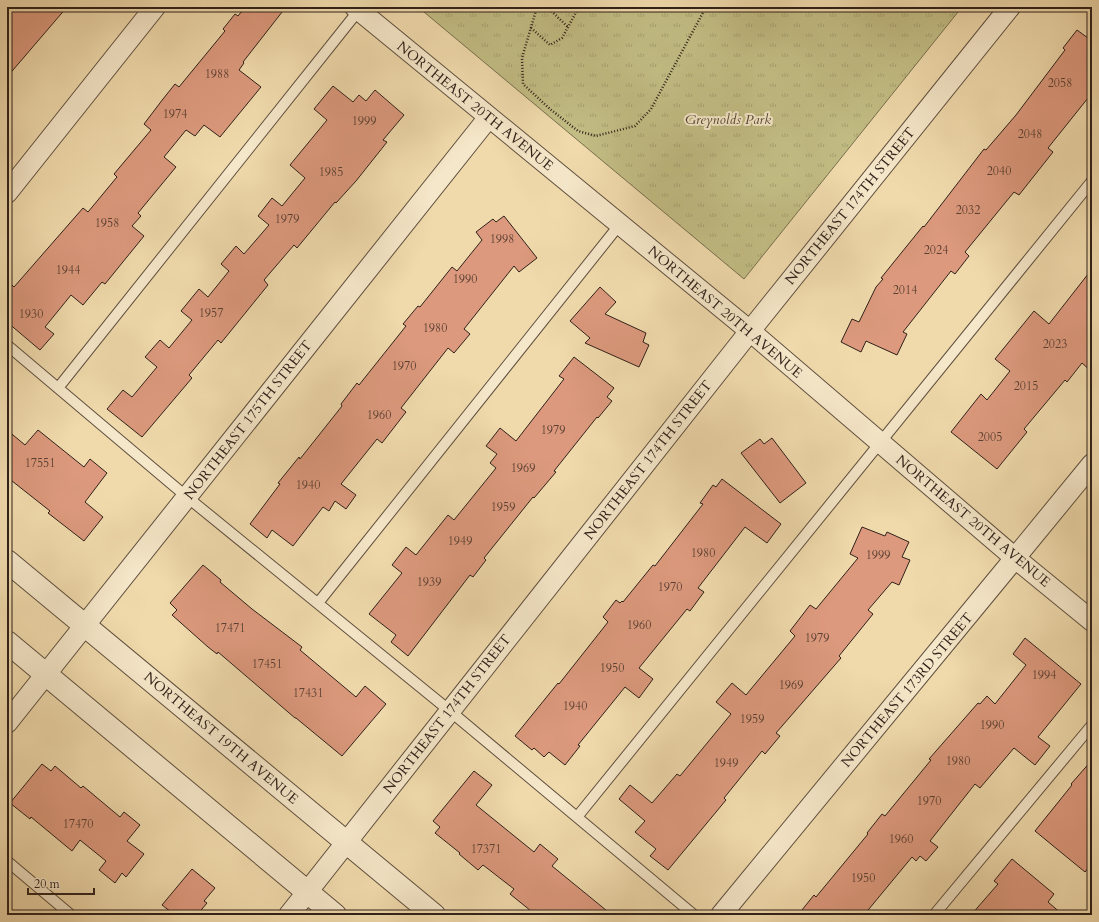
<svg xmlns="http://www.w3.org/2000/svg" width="1099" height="922" viewBox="0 0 1099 922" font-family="Cardo,serif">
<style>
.grass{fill:url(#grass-tufts);stroke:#786f4f}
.building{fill:#dc997d;stroke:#2f211a}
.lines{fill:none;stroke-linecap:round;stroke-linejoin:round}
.service-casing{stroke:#5f4f3e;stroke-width:12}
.minor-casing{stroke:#5f4f3e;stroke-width:22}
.tertiary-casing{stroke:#5f4f3e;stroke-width:24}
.path{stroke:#2f211a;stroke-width:2.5;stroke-dasharray:1 2;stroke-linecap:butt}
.service{stroke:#f5e7c9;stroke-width:10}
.minor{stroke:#f5e7c9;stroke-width:20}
.tertiary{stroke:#f5e7c9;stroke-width:22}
.labels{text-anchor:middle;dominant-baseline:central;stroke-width:4;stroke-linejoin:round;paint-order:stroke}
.number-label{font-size:12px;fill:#5a3f33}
.street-label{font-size:14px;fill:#2f211a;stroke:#f5e7c9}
.park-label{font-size:14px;font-style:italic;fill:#544834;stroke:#f5e7c9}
</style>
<defs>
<pattern id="grass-tufts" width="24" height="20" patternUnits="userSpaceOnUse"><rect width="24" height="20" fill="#c2bd84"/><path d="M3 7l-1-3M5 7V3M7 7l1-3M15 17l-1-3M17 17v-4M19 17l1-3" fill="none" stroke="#a7a271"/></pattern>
</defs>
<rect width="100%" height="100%" fill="#f0daac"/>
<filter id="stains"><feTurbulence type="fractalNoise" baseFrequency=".005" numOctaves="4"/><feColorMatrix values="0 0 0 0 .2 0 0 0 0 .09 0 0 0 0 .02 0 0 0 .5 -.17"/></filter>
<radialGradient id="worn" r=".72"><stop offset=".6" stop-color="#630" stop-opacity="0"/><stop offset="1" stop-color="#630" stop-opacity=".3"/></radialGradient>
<path class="grass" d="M418 7H962L744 279Z"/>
<path class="building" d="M7 7H67L7 77Z
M245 7H286L243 62 244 63 239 70 261 87 220 137 204 125 195 136 186 130 164 157 176 167 138 213 141 216 132 226 144 236 105 284 102 282 83 305 71 295 45 327 54 334 40 350 7 322V280L14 287 83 208 88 212 117 177 114 174 151 130 144 124 163 99 175 84 179 87 225 31 223 29 235 14 238 16Z
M1077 30 1092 41V93L1048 148 1053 152 1019 195 1014 192 965 252 969 256 955 274 951 271 903 332 907 334 897 355 866 341 861 352 841 342 852 319 859 322 876 287 883 279 881 278 923 226 924 227 984 149 986 150 1016 115 1065 50 1063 48Z
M333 86 353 102 359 95 366 101 375 90 404 115 383 140 387 142 356 181 336 203 335 202 297 248 294 245 264 280 268 285 221 343 218 340 189 375 192 378 142 437 107 409 123 390 132 397 157 367 145 357 160 340 169 348 192 320 181 311 199 289 208 297 229 271 221 264 236 246 244 254 269 225 258 216 272 198 282 206 305 178 290 165 327 120 314 109Z
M504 216 537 258 519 272 514 266 464 329 470 334 454 353 448 348 401 408 406 412 382 443 377 439 341 484 356 495 346 509 335 501 329 511 323 507 293 546 272 530 267 538 250 524 280 484 278 483 299 457 300 459 342 406 341 404 357 383 359 385 406 326 403 324 418 306 420 307 452 267 457 271 482 240 476 232 493 219 496 222Z
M1092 269V372L1082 363 1067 382 1065 380 1024 429 1027 432 997 469 951 432 981 394 987 400 1010 371 995 359 1034 311 1049 324Z
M600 287 616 302 605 314 646 333 643 342 649 345 639 367 585 343 590 338 570 321Z
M574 357 614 388 607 397 612 401 598 418 597 417 554 471 556 472 534 498 533 497 484 558 486 560 473 577 470 575 408 656 391 642 396 635 369 614 402 573 392 565 406 547 416 555 448 515 454 520 496 468 490 463 497 454 486 446 500 428 516 441 564 379 559 376Z
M7 430 25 445 38 430 84 467 90 459 107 473 85 502 103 517 84 541 48 513 50 511 7 477Z
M772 438 806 483 780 503 741 453 760 439 764 444Z
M722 479 781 524 767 543 745 527 698 588 704 592 690 611 687 609 639 668 653 679 639 698 625 687 578 745 580 746 565 765 549 752 544 757 534 748 532 750 515 736 558 683 559 684 608 622 603 617 616 600 620 603 622 601 623 602 653 565 655 566 703 504 700 503 713 485 716 487Z
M862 527 885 536 887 532 909 542 902 557 910 560 899 585 892 582 868 610 873 614 839 656 841 658 776 733 780 736 765 754 762 751 724 798 726 800 668 870 650 856 656 849 635 832 645 821 619 799 630 785 652 803 677 774 680 776 731 714 716 702 732 683 746 695 795 636 790 631 810 605 816 609 858 558 850 554Z
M203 565 221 580 220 582 252 609 302 647 300 650 356 697 365 686 386 704 342 756 296 718H295L218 652 217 654 208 647 172 615 177 610 170 603Z
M1025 638 1081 684 1038 737 1050 746 1035 765 1014 748 980 788 975 784 930 841 938 847 926 861 920 856 916 861 912 857 864 915H798L814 895 816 897 868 834 867 833 882 814 885 816 931 760 929 759 978 703 980 704 987 696 995 704 1026 665 1013 654Z
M1092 760V863L1085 872 1035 831 1072 785 1071 784Z
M42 764 51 771 55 766 81 788 83 786 120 817 124 812 140 825 127 841 144 854 126 877 122 873 115 883 99 870 106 861 80 840 72 851 31 817 30 819 10 803Z
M474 771 492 785 476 805 534 852 540 844 558 859 552 866 612 915H536L510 894 514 889 483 865 478 870 459 854 460 853 435 833 440 827 433 821Z
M1012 859 1054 894 1048 902 1063 915H971L998 884 994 881Z
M192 869 215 888 204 901 207 903 197 915H175L162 905Z"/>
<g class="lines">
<g class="service-casing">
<path id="service" d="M7 345 187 497 450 711 694 915
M58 388 359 10
M318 603 620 224
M577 817 1092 181
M7 861 71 915
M934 915 1092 725"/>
</g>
<g class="minor-casing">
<path id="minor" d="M355 7 750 331 1015 558 1092 621
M7 193 155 7
M7 723 489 117
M289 915 750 331 1010 7
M721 915 1015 558 1092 464"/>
</g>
<g class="tertiary-casing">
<path id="tertiary" d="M7 561 434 915
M7 642 335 915"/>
</g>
<path class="path" d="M537 7 522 58 523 84 550 109 578 131 596 136 635 126 651 109 706 7
M547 7 568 27
M531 28 550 45 562 38 579 7"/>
<use href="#service" class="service"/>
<use href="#minor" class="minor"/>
<use href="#tertiary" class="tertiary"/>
</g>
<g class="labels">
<g class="number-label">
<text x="217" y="74">1988</text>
<text x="1060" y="83">2058</text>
<text x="175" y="114">1974</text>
<text x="364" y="121">1999</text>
<text x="1030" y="134">2048</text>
<text x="999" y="171">2040</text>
<text x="331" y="172">1985</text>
<text x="968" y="210">2032</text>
<text x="287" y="219">1979</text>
<text x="107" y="223">1958</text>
<text x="502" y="239">1998</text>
<text x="936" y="250">2024</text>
<text x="68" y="270">1944</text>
<text x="465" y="279">1990</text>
<text x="905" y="290">2014</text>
<text x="211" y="313">1957</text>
<text x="31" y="314">1930</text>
<text x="435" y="328">1980</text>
<text x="1055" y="344">2023</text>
<text x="404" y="366">1970</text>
<text x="1026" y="386">2015</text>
<text x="379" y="415">1960</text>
<text x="553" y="430">1979</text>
<text x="990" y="437">2005</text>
<text x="40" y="463">17551</text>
<text x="523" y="468">1969</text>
<text x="308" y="485">1940</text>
<text x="503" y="507">1959</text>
<text x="460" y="541">1949</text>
<text x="703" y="553">1980</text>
<text x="878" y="555">1999</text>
<text x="429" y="582">1939</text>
<text x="670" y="587">1970</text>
<text x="639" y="625">1960</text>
<text x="230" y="628">17471</text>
<text x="817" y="638">1979</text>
<text x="267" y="664">17451</text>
<text x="612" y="668">1950</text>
<text x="1044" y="675">1994</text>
<text x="791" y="685">1969</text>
<text x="308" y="693">17431</text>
<text x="575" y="706">1940</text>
<text x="752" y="719">1959</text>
<text x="992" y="725">1990</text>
<text x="958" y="761">1980</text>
<text x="726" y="763">1949</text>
<text x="929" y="801">1970</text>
<text x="78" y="824">17470</text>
<text x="901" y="839">1960</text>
<text x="486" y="849">17371</text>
<text x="863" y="878">1950</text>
</g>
<g class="street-label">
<text transform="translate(475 106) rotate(39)">NORTHEAST 20TH AVENUE</text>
<text transform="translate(850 206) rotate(-51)">NORTHEAST 174TH STREET</text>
<text transform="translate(725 312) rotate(40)">NORTHEAST 20TH AVENUE</text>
<text transform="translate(248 420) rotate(-52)">NORTHEAST 175TH STREET</text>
<text transform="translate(648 460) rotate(-52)">NORTHEAST 174TH STREET</text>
<text transform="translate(973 521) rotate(40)">NORTHEAST 20TH AVENUE</text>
<text transform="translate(907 690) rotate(-50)">NORTHEAST 173RD STREET</text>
<text transform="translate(447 714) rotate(-52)">NORTHEAST 174TH STREET</text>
<text transform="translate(221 738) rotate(40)">NORTHEAST 19TH AVENUE</text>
</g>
<g class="park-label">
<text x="728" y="119">Greynolds Park</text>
</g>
</g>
<rect width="1099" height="922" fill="none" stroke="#f0daac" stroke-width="24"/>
<rect x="8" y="8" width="1083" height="906" fill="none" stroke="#2f211a" stroke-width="2"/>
<rect x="12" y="12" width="1075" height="898" fill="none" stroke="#2f211a"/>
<path d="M28 888v6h66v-6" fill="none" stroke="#2f211a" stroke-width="2"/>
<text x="34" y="888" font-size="12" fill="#2f211a" stroke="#f5e7c9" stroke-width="3" paint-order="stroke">20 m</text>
<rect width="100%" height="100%" filter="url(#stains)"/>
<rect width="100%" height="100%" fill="url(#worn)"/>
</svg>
